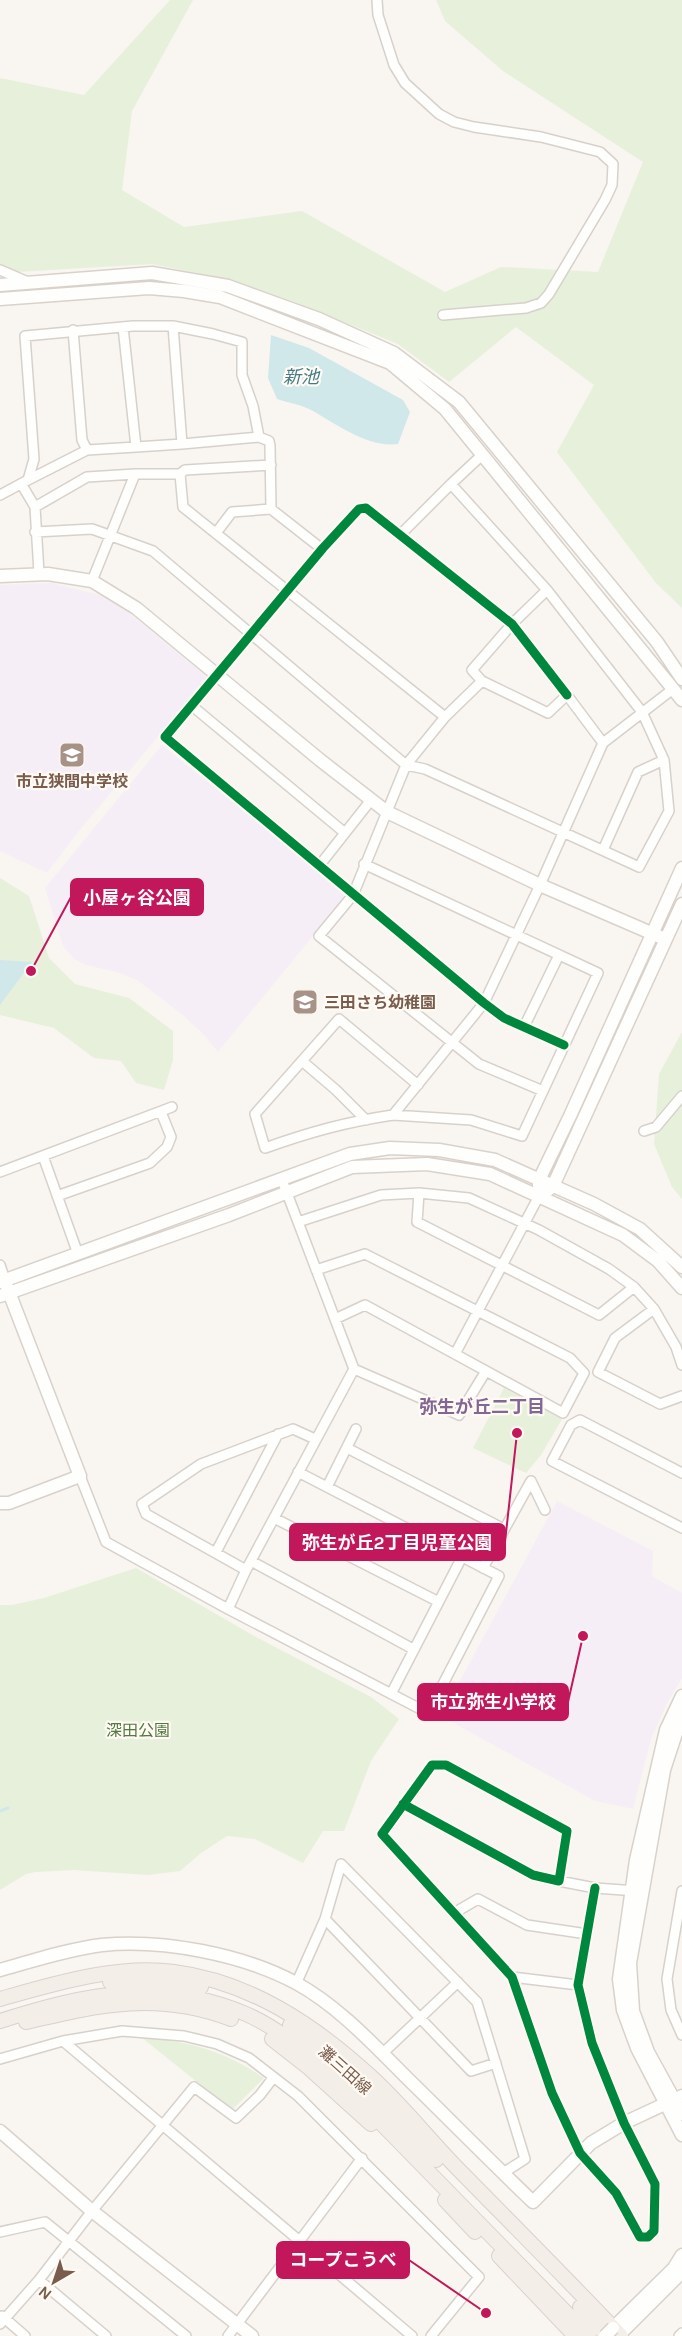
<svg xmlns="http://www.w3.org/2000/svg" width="682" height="2336" viewBox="0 0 682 2336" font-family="Karla,'Noto Sans JP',sans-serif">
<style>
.education{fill:#f6eef6}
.green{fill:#e7f0db}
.water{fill:#d0e8ea}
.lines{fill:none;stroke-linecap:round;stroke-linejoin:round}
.stream{stroke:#d0e8ea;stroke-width:3}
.street-casing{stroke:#d7d1cb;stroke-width:12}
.secondary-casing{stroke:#d9d2cb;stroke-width:15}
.primary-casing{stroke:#dad1cc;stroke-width:16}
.street{stroke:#fefefd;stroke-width:9}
.secondary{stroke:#fefefd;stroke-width:12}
.primary{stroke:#f3eee8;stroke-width:14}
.secondary-bridge-casing{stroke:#d9d2cb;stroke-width:15;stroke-linecap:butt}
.secondary-bridge{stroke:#fefefd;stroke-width:12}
.cycleway-casing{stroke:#fffaf3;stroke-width:13}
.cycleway{stroke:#00873e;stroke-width:9}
.labels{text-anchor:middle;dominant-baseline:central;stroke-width:4.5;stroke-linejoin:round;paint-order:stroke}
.poi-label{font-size:16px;font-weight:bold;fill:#7a5c4d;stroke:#fffaf3}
.park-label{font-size:16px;fill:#537a41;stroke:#fffaf3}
.street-label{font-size:16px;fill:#7a5c4d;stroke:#fffaf3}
.water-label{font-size:18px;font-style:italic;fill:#437c86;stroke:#fffaf3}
.neighbourhood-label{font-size:18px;font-weight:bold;fill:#846695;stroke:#fffaf3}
.leader{fill:none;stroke:#c2185b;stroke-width:2}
.callout-dot{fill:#c2185b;stroke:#fffaf3;stroke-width:2}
.callout{fill:#c2185b;stroke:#c2185b;stroke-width:2}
.callout-label{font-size:18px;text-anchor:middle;font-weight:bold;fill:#fff}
</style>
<rect width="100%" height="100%" fill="#f9f5f0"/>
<path class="education" d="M52 583 111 598 208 677 78 832 47 873 0 851V585Z
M162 745 343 892 344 898 218 1052 205 1036 184 1016 137 980 117 972 86 965 74 959 63 946 45 888Z
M557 1501 653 1551 652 1576 682 1593V1678L667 1703 651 1739 633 1809 595 1801 441 1716Z"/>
<path class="green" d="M170 0H193L132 111 122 190 184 227 302 211 445 292 501 267 598 272 643 162 503 71 445 21 436 0H682V608L656 583 557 452 594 385 516 327 449 382 398 344 292 301 232 280 152 264 0 273V78L84 95Z
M0 878 29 896 49 958 75 984 129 998 173 1031V1060L164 1090 136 1083 121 1061 94 1058 54 1028 0 1015Z
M682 1032V1199L672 1187 654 1144 659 1074Z
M504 1388 562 1419 541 1455 526 1473 473 1448Z
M136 1568 256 1637 371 1697 399 1719 371 1761 344 1831H323L303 1863 255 1839 227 1836 201 1853 180 1871 148 1875 74 1870 35 1872 26 1874 0 1890V1605H12L44 1598Z
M141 2037C190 2042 223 2050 264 2078L232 2110Z"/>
<path class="water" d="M271 335 309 348 403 400 410 412 398 444C368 448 338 425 313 411 303 405 289 403 277 399L268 378Z
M0 960 32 962 0 1005Z"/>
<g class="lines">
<path class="stream" d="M0 1811 8 1808"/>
<g class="street-casing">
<path id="street" d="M377 0 378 15 394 65 405 83 439 114 454 122 474 127 541 137 600 152 613 164 612 185 605 200 549 294 541 303 526 308 443 315
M0 270 28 282
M173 326 213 334 242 342V375L253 406 259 437 182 444Z
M73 330 82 440 87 450 136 447 123 327
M259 437 269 441 270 446 271 509
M136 447 182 444
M482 455 451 484 547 590 642 712 664 760 669 811 639 867 425 769 406 765 445 717 482 681 548 713 567 695 603 743
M180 474 185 470 271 465
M28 480 87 450
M22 485 35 507 39 573
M0 495 28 480 34 459 25 336 133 326H173
M35 507 87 477 135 474
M35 532 92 529 153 551 406 765 353 895 319 936 479 1064 543 1091
M216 533 232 512 271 509 322 549
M400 535 451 484
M92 581 135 474H180L183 507 445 717
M482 681 472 670 512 624 547 590
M191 705 345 833
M603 850 638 772 664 760
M364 864 598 973 522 1136 471 1120 393 1115
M319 866 371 800
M524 1027 559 955
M564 1045 504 1018 484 1003 165 737 323 548 359 509 366 508 512 624 567 695
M302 1061 336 1090 366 1120
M418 1085 339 1019 255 1114 265 1148C310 1132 346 1122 393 1115L484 1003 540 885 603 743 673 689
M644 1131 656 1127 682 1096
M43 1156 78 1254
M0 1172 172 1107
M419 1193 417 1222 599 1315 634 1287
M57 1196 150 1163 167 1147 171 1137 161 1112
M298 1222 381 1195 419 1193 469 1198 539 1230 609 1269 634 1287 654 1309 676 1347 682 1365
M0 1265 5 1280
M316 1270 365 1254 570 1358 584 1373 563 1413 455 1354
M654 1309 615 1338 598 1372 660 1404 682 1396
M335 1319 365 1305 455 1354 539 1196
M354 1369 459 1415 486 1371
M347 1448 504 1529
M682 1473 580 1420 571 1425 552 1461 682 1528
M80 1476 106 1542 228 1609 246 1570 354 1369 282 1180
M531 1481 545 1510
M327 1487 356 1429
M274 1518 437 1601
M216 1552 278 1434
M251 1561 413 1649
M483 1568 531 1481
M246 1570 146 1514 142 1504 201 1464 293 1429 315 1439
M228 1609 428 1713 499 1576 298 1472
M391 1694 462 1557
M403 1804 533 1875 559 1881 567 1831 446 1765H432L382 1834 512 1977 552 2093 580 2153 616 2193 640 2237H648L654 2231 655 2184 624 2123 592 2043 578 1985 595 1888
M559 1881 595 1888 637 1891
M682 1891 667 1979 671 2010 682 2035
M454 1913 478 1899 527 1925 587 1934
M325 1919 471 2071 496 2063
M512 1977 578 1985
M296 1984 325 1919 341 1864 477 2002 525 2159 503 2173
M63 2041 412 2336
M383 2053 458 1982
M0 2059 63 2041 122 2031 184 2036 217 2044 249 2058 298 2096 479 2277 431 2336
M0 2232 45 2222 186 2336
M39 2280 106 2336
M2 2316 25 2336
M0 2324 39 2280 92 2211 194 2087 236 2118 260 2095 273 2078
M228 2336 362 2158
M679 2336 682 2333"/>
</g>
<g class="secondary-casing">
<path id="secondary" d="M0 285 152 273 228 286 319 319 394 353 459 402 657 642 682 679
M0 299 149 288 184 291 220 297 390 363 445 409 682 700
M0 576 48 574 92 581 136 608 320 760 387 812 540 885 665 939
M539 1186V1180L570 1116 682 868
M548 1190 553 1186 682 904
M0 1282 350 1154 390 1148 439 1150 495 1160 594 1204 640 1229 682 1267
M0 1296 229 1215 352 1167 427 1164 490 1174 623 1235 658 1261 682 1288
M0 1503H9L80 1476 7 1287
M682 1696 666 1730 636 1860 619 1979 623 2010 637 2048 682 2135
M682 1715 664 1770 630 1963 633 2011 648 2052 682 2114
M0 1970C32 1961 69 1949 102 1945 162 1939 242 1954 296 1983 338 2006 373 2044 406 2077 449 2119 490 2161 533 2202L591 2143 624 2123 682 2096
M0 2131 92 2211 252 2336
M613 2328 674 2268 682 2255
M618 2336 682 2272"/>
</g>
<g class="primary-casing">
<path id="primary" d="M110 1982 156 1980 201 1987
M0 1999C53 1984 118 1964 174 1972 250 1982 313 2024 368 2074 402 2104 430 2141 462 2173 515 2227 569 2281 621 2336
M0 2021C86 1994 159 1977 246 2014 280 2029 308 2054 336 2077L589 2336
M26 2022C99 2005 157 1991 231 2019
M290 2025C345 2063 390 2113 436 2160
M272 2039 309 2068 371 2124
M445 2200 475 2232
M499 2256 575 2336
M580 2307 607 2336"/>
</g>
<use href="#street" class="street"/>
<use href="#secondary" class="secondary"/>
<use href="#primary" class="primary"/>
<g class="secondary-bridge-casing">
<path id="secondary-bridge" d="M605 2336 613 2328"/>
</g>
<use href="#secondary-bridge" class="secondary-bridge"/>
<g class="cycleway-casing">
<path id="cycleway" d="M564 1045 504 1018 484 1003 165 737 323 548 359 509 366 508 512 624 567 695
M403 1804 533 1875 559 1881 567 1831 446 1765H432L382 1834 512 1977 552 2093 580 2153 616 2193 640 2237H648L654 2231 655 2184 624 2123 592 2043 578 1985 595 1888"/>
</g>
<use href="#cycleway" class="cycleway"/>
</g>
<defs>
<g id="school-square" transform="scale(1.35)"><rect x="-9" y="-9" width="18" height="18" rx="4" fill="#a69286" stroke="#fffaf3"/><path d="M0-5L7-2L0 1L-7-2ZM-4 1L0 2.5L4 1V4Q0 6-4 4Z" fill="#fff"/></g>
</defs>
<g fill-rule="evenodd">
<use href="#school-square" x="72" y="755"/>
<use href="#school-square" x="305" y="1002"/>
</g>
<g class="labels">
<g class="poi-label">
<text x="72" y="781">市立狭間中学校</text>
<text x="324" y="1002" text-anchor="start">三田さち幼稚園</text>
</g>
<g class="park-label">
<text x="138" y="1730">深田公園</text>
</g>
<g class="street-label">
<text transform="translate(345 2070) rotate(42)">灘三田線</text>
</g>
<g class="water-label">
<text x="301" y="377">新池</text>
</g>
<g class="neighbourhood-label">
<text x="482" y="1407">弥生が丘二丁目</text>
</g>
</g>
<path class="leader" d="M31 971L71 897M517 1433L505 1542M583 1636L568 1702M486 2313L409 2260"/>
<g class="callout-dot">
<circle cx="31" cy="971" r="6"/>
<circle cx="517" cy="1433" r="6"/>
<circle cx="583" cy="1636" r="6"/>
<circle cx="486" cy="2313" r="6"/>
</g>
<g class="callout">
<rect x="71" y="879" width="132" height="36" rx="6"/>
<rect x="290" y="1524" width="215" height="36" rx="6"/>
<rect x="418" y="1684" width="150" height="36" rx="6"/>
<rect x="277" y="2242" width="132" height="36" rx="6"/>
</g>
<g class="callout-label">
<text x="137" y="904">小屋ヶ谷公園</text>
<text x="397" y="1549">弥生が丘2丁目児童公園</text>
<text x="493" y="1708">市立弥生小学校</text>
<text x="343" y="2266">コープこうべ</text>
</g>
<g transform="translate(54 2282) rotate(219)" stroke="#fffaf3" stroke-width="4.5" paint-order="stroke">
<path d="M0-4.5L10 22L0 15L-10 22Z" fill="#7a5c4d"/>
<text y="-9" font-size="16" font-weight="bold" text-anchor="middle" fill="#7a5c4d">N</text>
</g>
</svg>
